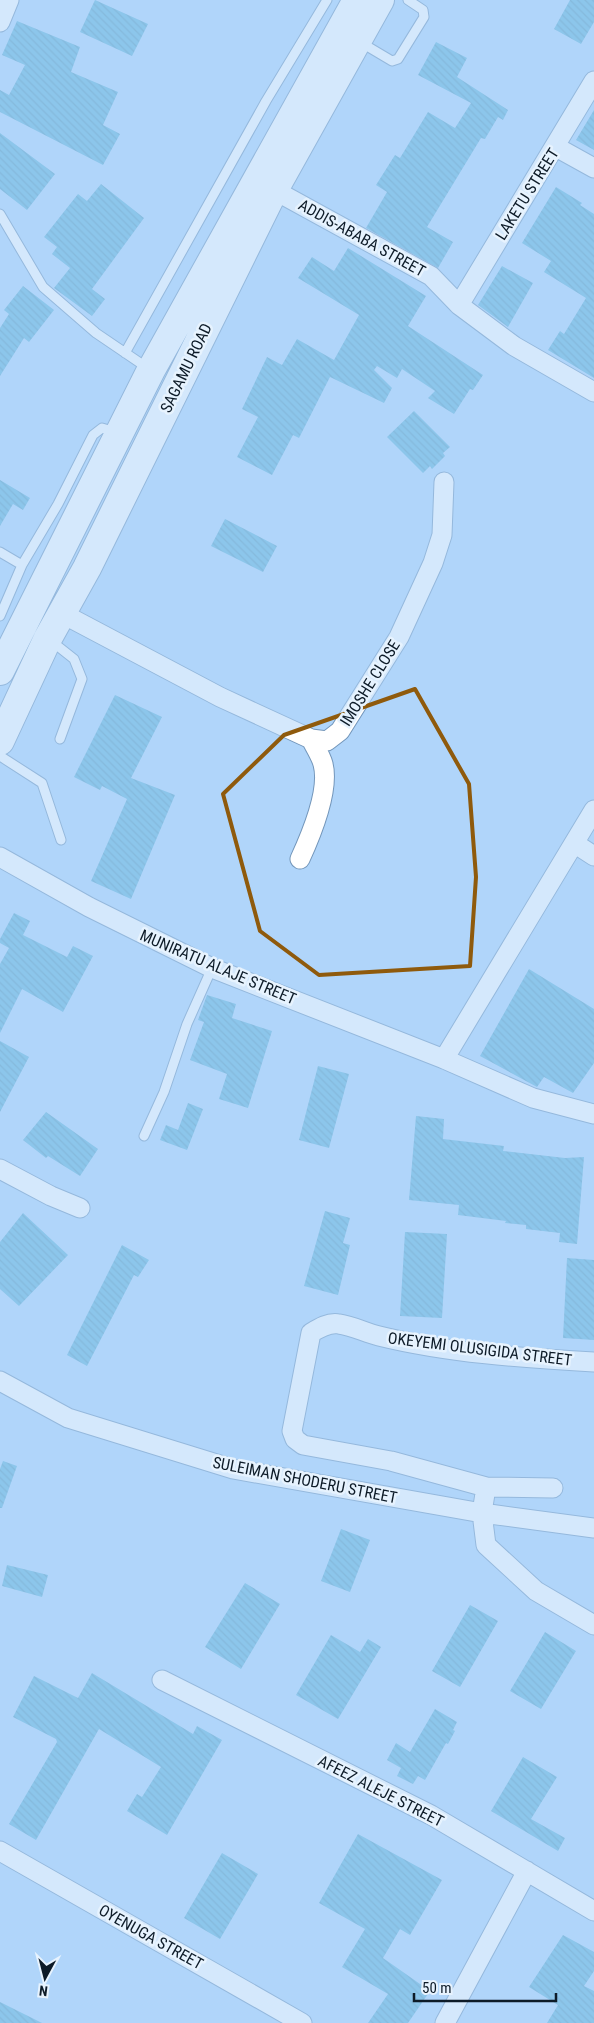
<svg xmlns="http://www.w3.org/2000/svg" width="594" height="2023" viewBox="0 0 594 2023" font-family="'Roboto Condensed',sans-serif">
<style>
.building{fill:url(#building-back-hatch)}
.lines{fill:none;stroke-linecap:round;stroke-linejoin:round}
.service-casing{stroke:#7396ba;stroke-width:11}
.minor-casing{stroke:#7396ba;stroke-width:21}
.trunk-casing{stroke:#7396ba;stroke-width:30}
.service{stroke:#fff;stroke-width:9}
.minor{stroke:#fff;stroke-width:19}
.trunk{stroke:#fff;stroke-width:28}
.marked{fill:none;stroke:#8f5a0c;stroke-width:4;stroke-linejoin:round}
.labels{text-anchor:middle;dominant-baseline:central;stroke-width:5;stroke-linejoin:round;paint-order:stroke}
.street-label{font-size:16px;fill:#0d1b28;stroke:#e7f3fe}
</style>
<defs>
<pattern id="building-back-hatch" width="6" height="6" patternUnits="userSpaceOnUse" patternTransform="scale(1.25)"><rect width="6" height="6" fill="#60b3d9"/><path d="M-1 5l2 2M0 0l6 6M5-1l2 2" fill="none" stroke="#5299ba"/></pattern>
</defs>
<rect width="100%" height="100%" fill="#b0d5fa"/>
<path class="building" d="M95 0 148 24 132 56 80 32Z
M570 0H594V22L581 44 554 29Z
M17 21 80 47 71 72 118 92 103 125 120 134 103 165 0 112V90L9 95 25 65 2 55Z
M436 42 467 58 457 77 508 110 503 120 498 117 485 139 481 138 427 227 453 242 438 268 366 228 387 192 376 185 395 155 400 158 428 112 455 128 471 103 418 75Z
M594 110V150L576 140Z
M0 133 55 174 27 210 0 189Z
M101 184 144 218 92 289 105 299 92 316 54 288 70 268 52 254 57 247 44 237 78 194 87 201Z
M556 187 582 203 580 205 594 214V378L548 350 560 331 564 334 586 298 544 272 551 261 522 243Z
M348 248 426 296 408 326 483 375 473 390 470 389 454 414 428 398 435 391 402 369 397 378 377 366 374 370 392 388 384 403 330 377 299 438 293 435 272 475 237 457 258 417 242 409 267 357 282 365 297 339 334 360 359 315 298 278 312 257 334 271Z
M502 266 533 283 508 327 478 305Z
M23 286 54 310 29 342 24 338 0 376V328L9 314 4 310Z
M414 411 450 447 443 453 445 456 432 469 430 466 423 473 387 437Z
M0 480 30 498 23 510 13 504 0 526Z
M225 519 277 546 263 572 211 546Z
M115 695 162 717 131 778 175 795 131 899 91 881 127 799 102 786 100 790 74 777Z
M14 913 30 921 23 935 67 957 73 946 93 956 63 1012 22 989 0 1033V964L9 948 0 943V939Z
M529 969 594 1009V1063L573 1093 544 1077 537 1087 480 1056Z
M207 995 236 1004 232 1018 272 1031 248 1108 219 1099 227 1074 190 1060 204 1022 198 1020Z
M0 1041 29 1057 0 1112Z
M318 1066 349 1074 329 1148 299 1140Z
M188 1103 203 1109 187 1150 160 1140 166 1125 178 1130Z
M46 1112 98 1149 80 1176 48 1156 46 1158 23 1140Z
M416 1116 444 1119 443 1139 504 1146 503 1151 565 1158 584 1157 577 1244 559 1242 560 1233 526 1229V1225L505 1223 506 1221 458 1215 459 1205 409 1200Z
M325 1211 350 1218 343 1243 350 1245 338 1295 304 1286Z
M23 1213 68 1255 19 1306 0 1289V1242Z
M405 1232 447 1234 442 1318 400 1316Z
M122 1245 149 1260 138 1277 134 1275 87 1366 67 1355Z
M567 1258 594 1260V1340L563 1338Z
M3 1461 17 1466 2 1508H0V1469Z
M341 1529 370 1540 350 1592 321 1581Z
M7 1565 48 1575 42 1597 2 1586Z
M245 1583 280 1604 241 1669 205 1647Z
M470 1605 498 1621 460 1687 432 1671Z
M545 1632 576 1651 541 1709 510 1691Z
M331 1635 360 1652 368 1639 381 1647 338 1719 296 1695Z
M92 1673 193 1734 197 1726 222 1740 167 1835 127 1811 137 1794 142 1797 161 1767 99 1729 36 1840 9 1824 57 1742 56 1739 13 1717 34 1676 78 1698Z
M435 1709 457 1722 453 1730 455 1731 448 1744 446 1743 425 1780 418 1776 413 1784 397 1776 401 1768 387 1760 396 1743 410 1752Z
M523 1757 557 1777 531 1819 565 1838 558 1851 491 1811Z
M358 1834 442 1880 410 1935 400 1929 383 1958 430 1991 408 2023H368L388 1994 342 1967 365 1929 319 1903Z
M222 1853 258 1874 220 1939 184 1918Z
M563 1935 594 1952V1971L584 1986 594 1991V2023H547L558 2005 529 1987Z
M0 2002 42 2023H0Z"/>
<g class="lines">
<g class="service-casing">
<path id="service" d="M360 42 392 61 398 59 424 17 423 10 408 0
M0 214 43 287 96 333 149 369
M125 353 266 101 327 0
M0 552 22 565
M0 616 22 565 58 504 93 435 102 428 116 432
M50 640 74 659 82 679 60 739
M0 756 42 783 61 840
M144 1136 164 1092 187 1024 212 968"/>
</g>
<g class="minor-casing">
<path id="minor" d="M0 22 9 0
M556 147 594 168
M274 190 431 276 459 305 514 346 594 392
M459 305 594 81
M63 614 220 697 311 739 327 741 340 731 399 637 433 563 442 535 444 482
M574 843 594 856
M0 857 89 907 212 968 444 1059 533 1098 594 1114
M300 859C311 835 330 790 323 764 321 756 315 747 311 739
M444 1059 594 810
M0 1169 51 1196 80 1208
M594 1362C523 1358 448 1353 379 1336 366 1333 353 1326 339 1324 329 1322 319 1328 311 1333L292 1431 295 1439 303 1445 391 1461 486 1487 482 1513 486 1545 536 1591 594 1625
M0 1381 68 1418 233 1469 482 1513 594 1528
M486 1487 553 1488
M162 1680 431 1815 594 1911
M0 1851 302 2023
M445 2023 527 1871"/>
</g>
<g class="trunk-casing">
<path id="trunk" d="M0 671 151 370 357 0
M0 741 48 638 87 568 274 190 380 0"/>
</g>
<use href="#service" class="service"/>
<use href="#minor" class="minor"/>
<use href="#trunk" class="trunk"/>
</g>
<path d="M0 0H594V2023H0ZM415 689 469 784 476 877 470 966 319 975 260 931 223 794 284 735Z" fill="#b0d5fa" fill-opacity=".55" fill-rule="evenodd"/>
<path class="marked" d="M415 689 469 784 476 877 470 966 319 975 260 931 223 794 284 735Z"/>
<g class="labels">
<g class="street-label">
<text transform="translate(527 194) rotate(-58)">LAKETU STREET</text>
<text transform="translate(362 238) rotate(29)">ADDIS-ABABA STREET</text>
<text transform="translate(186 368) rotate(-64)">SAGAMU ROAD</text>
<text transform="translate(370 683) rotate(-58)">IMOSHE CLOSE</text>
<text transform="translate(218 967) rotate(23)">MUNIRATU ALAJE STREET</text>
<text transform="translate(480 1349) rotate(7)">OKEYEMI OLUSIGIDA STREET</text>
<text transform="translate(305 1480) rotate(11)">SULEIMAN SHODERU STREET</text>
<text transform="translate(381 1791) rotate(27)">AFEEZ ALEJE STREET</text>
<text transform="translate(151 1937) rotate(29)">OYENUGA STREET</text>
</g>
</g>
<g transform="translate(45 1978) rotate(187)" stroke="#e7f3fe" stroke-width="4" paint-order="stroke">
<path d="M0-4L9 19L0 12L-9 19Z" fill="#0d1b28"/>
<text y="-8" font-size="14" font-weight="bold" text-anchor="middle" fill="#0d1b28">N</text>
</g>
<path d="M414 1993v8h142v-8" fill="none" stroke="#0d1b28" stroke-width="2.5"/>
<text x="422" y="1993" font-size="15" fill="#0d1b28" stroke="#e7f3fe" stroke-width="4" paint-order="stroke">50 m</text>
</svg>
